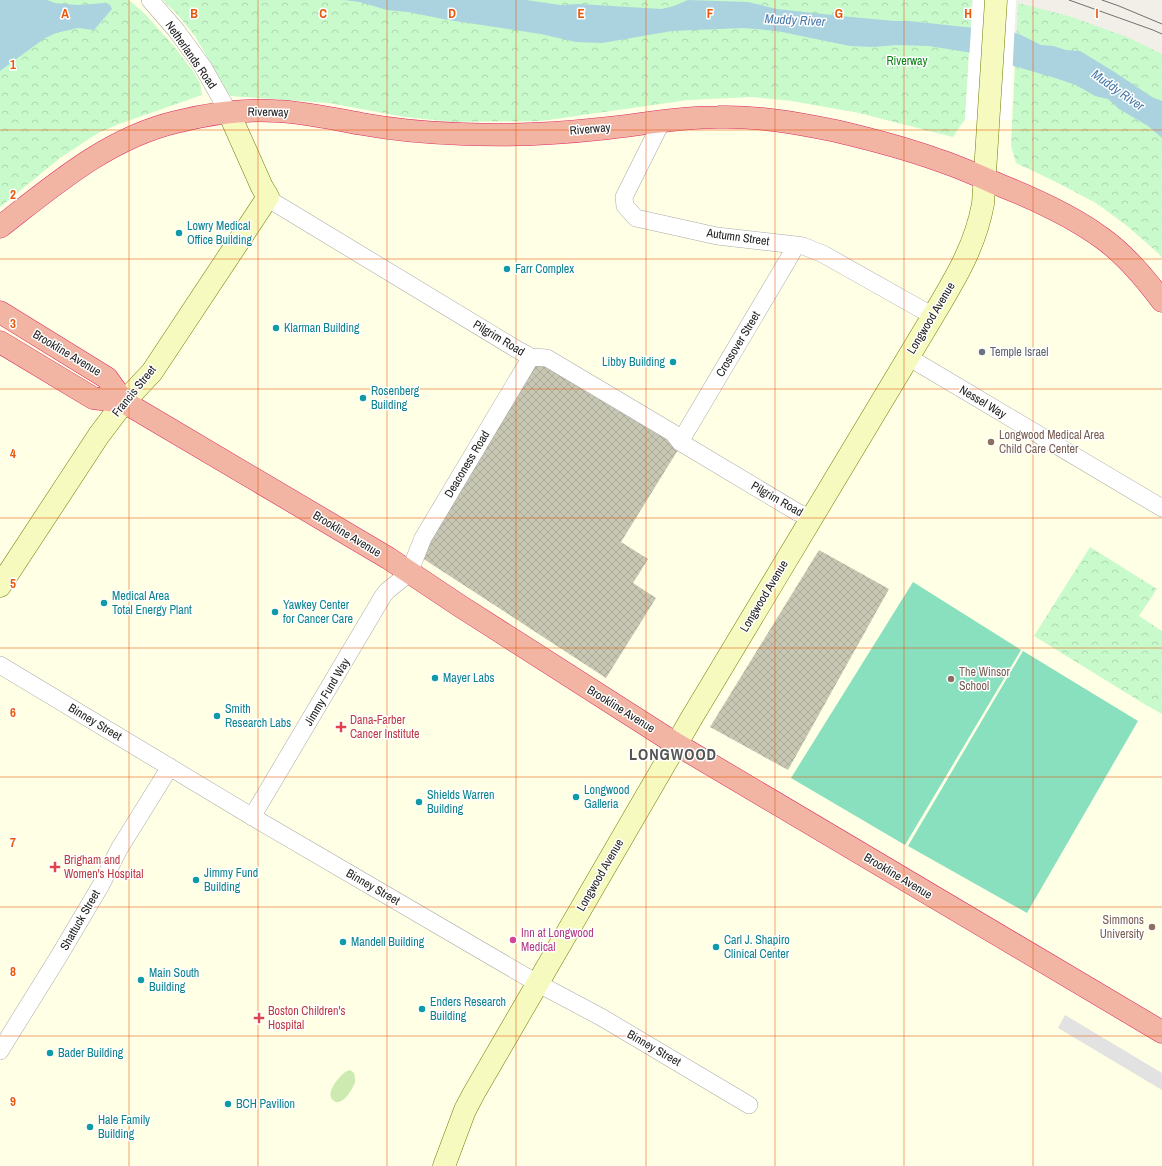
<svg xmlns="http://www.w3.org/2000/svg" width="1162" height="1166" viewBox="0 0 1162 1166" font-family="'Archivo Narrow',sans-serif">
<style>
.education{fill:#ffffe5}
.construction{fill:url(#construction-cross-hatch)}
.grass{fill:#cdebb0}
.park{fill:url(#park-crowns)}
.pitch{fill:#88e0be}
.parking{fill:#e2e2e2}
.water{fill:#aad3df}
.pier{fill:#fff}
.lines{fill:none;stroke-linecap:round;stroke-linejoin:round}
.minor-casing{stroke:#a9a9a9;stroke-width:18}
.secondary-casing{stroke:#707d05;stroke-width:23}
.trunk-casing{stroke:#dc2a67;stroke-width:23}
.minor{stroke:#fff;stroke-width:17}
.secondary{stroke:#f7fabf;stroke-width:22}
.trunk{stroke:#f2b4a3;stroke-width:22}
.tram{stroke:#707070;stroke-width:1}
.grid{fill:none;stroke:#e8590c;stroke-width:1;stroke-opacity:0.55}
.culture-dot{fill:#0f9aa8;stroke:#fff;stroke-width:1.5}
.worship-dot{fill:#6b7280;stroke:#fff;stroke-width:1.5}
.education-dot{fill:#8d6e63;stroke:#fff;stroke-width:1.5}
.health-dot{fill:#e0444e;stroke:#fff;stroke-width:1.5}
.hotel-dot{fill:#d1479c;stroke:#fff;stroke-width:1.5}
.labels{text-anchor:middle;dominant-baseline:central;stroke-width:3;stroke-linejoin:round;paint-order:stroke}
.street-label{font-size:12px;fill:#222;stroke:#fff}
.park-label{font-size:12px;fill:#0c8416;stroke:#fff}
.culture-label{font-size:12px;fill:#0d838f;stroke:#fff;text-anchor:start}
.worship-label{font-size:12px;fill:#5b616d;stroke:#fff;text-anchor:start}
.education-label{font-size:12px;fill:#785e54;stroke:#fff;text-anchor:start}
.health-label{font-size:12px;fill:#be3a42;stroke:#fff;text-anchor:start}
.hotel-label{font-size:12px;fill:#b23c85;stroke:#fff;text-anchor:start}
.water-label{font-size:13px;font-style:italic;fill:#4a7aab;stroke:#fff}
.district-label{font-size:16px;font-weight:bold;letter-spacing:1px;fill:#555;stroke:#fff}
.grid-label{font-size:13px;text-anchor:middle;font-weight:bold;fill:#e8590c;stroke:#fff;stroke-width:3;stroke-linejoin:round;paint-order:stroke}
</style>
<defs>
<pattern id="construction-cross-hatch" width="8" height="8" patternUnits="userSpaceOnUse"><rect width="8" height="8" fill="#c7c7b4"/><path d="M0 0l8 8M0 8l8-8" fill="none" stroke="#abab9a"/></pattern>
<pattern id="park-crowns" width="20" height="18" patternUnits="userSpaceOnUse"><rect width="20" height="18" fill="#c8facc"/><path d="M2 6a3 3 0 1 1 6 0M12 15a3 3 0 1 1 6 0" fill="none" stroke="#acd6af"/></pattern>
</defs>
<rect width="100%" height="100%" fill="#f2efe9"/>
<path class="education" d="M108 0H409L904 27 1162 116V1166H0V54Z"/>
<path class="construction" d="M546 363 666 433 678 450 621 542 648 559 633 583 656 598 606 678 419 556 534 364Z
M819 550 889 589 788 770 710 727Z"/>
<path class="grass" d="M347 1071 350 1070 354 1073C355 1076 355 1079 355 1082 353 1089 342 1107 334 1101 323 1094 341 1074 347 1071Z"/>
<path class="park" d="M0 0H129L145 14 172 44 193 71 200 83 202 95 119 124 98 133 60 158 0 207Z
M163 0H972L965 120 960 126 953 137 859 113 792 101 753 97 688 100 541 121 453 122 405 117 329 103 230 96 195 36 178 15Z
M1018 3 1072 17 1127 37 1162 54V258L1158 253 1126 225 1096 203 1058 183 1016 163 1011 146Z
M1090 547 1157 589 1139 616 1162 631V714L1141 702 1034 636Z"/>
<path class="pitch" d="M913 582 1021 650 905 845 791 778Z
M1023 651 1138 721 1027 913 908 846Z"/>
<path class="parking" d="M1065 1015 1162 1073V1090L1058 1028Z"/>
<path class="water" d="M0 0H47L55 3 77 5 106 3 110 5 112 9 94 30 78 28 56 33 45 38 0 71Z
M344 0H526L560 5 579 4 661 9 674 6 688 0 748 2 777 9 841 16 894 21H909L1012 32 1019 34 1041 45 1053 46 1066 50 1080 51 1113 71 1152 97 1162 101V138L1148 126 1119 109 1108 99 1095 96 1076 85 1055 78 990 59 967 52 928 46 896 45 874 47 850 46 777 31 743 28 672 31 602 43 576 42 541 34 448 20 408 12 387 10 360 2Z"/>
<path class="pier" d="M973 0H1016L1010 120H965Z"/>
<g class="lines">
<g class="minor-casing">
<path id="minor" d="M150 0 176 30 203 67 229 113
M662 121 624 197 625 206 636 218 717 236 796 245 803 246 823 254 933 316
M268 197 275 203 285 209 518 350 531 357 547 358 673 433 680 442 797 512 811 518
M908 357 1162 508
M680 442 789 258 796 245
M0 665 256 819 537 983 601 1017 749 1105
M252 817 383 596 387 591 409 573 423 538 531 357
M0 1051 59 956 101 885 119 849 170 767"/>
</g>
<g class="secondary-casing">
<path id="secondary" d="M0 586 99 435 124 402 152 372 268 197 262 187 229 113
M444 1166 465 1110 474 1093 691 719 933 316C955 279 975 247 983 204L996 0"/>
</g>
<g class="trunk-casing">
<path id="trunk" d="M0 227C54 185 108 138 176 122 208 114 242 109 275 111 305 112 333 119 362 124 395 130 428 133 462 134 507 136 554 134 599 129 639 125 678 117 718 117 758 116 797 123 836 131 870 139 905 148 938 160 960 167 981 177 1002 186 1037 200 1072 216 1102 238 1126 255 1145 278 1162 301
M0 312 107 378 124 402
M0 342 93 398 124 402 388 558 460 606 676 744 1162 1032"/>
</g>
<use href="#minor" class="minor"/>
<use href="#secondary" class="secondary"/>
<use href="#trunk" class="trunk"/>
<path class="tram" d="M1069 0 1153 30 1162 34
M1102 0 1119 6 1162 24"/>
</g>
<path class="grid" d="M129 0V1166M258 0V1166M387 0V1166M516 0V1166M646 0V1166M775 0V1166M904 0V1166M1033 0V1166M0 130H1162M0 259H1162M0 389H1162M0 518H1162M0 648H1162M0 777H1162M0 907H1162M0 1036H1162"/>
<g class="culture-dot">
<circle cx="179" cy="233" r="4"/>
<circle cx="507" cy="269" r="4"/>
<circle cx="276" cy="328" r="4"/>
<circle cx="673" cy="362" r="4"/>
<circle cx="363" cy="398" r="4"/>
<circle cx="104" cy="603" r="4"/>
<circle cx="275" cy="612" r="4"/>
<circle cx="435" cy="678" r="4"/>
<circle cx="217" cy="716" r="4"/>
<circle cx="576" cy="797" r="4"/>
<circle cx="419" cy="802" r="4"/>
<circle cx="196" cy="880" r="4"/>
<circle cx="343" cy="942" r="4"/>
<circle cx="716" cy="947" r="4"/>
<circle cx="141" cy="980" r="4"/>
<circle cx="422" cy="1009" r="4"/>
<circle cx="50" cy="1053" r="4"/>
<circle cx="228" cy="1104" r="4"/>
<circle cx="90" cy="1127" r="4"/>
</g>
<circle class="worship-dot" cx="982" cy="352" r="4"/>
<g class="education-dot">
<circle cx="991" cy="442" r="4"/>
<circle cx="951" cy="679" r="4"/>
<circle cx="1152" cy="927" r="4"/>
</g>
<g class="health-dot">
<path d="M339 721h4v4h4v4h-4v4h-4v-4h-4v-4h4z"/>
<path d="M53 861h4v4h4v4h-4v4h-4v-4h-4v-4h4z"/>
<path d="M257 1012h4v4h4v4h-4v4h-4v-4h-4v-4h4z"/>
</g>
<circle class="hotel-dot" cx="513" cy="940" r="4"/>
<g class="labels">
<g class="street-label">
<text transform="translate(191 55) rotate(55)">Netherlands Road</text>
<text transform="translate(268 112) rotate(1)">Riverway</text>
<text transform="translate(590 129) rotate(-5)">Riverway</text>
<text transform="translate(738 237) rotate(8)">Autumn Street</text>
<text transform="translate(931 318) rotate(-59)">Longwood Avenue</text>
<text transform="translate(499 338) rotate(31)">Pilgrim Road</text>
<text transform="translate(738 344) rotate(-59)">Crossover Street</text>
<text transform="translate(67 353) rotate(31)">Brookline Avenue</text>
<text transform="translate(134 391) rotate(-51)">Francis Street</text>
<text transform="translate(983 402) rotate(31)">Nessel Way</text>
<text transform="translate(467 464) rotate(-59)">Deaconess Road</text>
<text transform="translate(777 499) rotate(30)">Pilgrim Road</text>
<text transform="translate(347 534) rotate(31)">Brookline Avenue</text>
<text transform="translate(764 596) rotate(-59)">Longwood Avenue</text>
<text transform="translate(327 692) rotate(-59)">Jimmy Fund Way</text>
<text transform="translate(621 709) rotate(32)">Brookline Avenue</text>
<text transform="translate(95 722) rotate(31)">Binney Street</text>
<text transform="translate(600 875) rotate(-60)">Longwood Avenue</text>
<text transform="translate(898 876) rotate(31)">Brookline Avenue</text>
<text transform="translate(373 887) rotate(30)">Binney Street</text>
<text transform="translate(80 920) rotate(-60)">Shattuck Street</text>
<text transform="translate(654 1048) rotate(30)">Binney Street</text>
</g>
<g class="park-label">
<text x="907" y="61">Riverway</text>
</g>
<g class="culture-label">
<text x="187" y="226">Lowry Medical<tspan x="187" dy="14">Office Building</tspan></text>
<text x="515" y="269">Farr Complex</text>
<text x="284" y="328">Klarman Building</text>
<text x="665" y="362" text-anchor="end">Libby Building</text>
<text x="371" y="391">Rosenberg<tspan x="371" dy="14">Building</tspan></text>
<text x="112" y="596">Medical Area<tspan x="112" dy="14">Total Energy Plant</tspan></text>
<text x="283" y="605">Yawkey Center<tspan x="283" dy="14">for Cancer Care</tspan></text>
<text x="443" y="678">Mayer Labs</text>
<text x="225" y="709">Smith<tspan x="225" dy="14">Research Labs</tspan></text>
<text x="584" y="790">Longwood<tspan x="584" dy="14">Galleria</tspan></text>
<text x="427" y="795">Shields Warren<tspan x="427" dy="14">Building</tspan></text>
<text x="204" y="873">Jimmy Fund<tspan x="204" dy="14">Building</tspan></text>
<text x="724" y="940">Carl J. Shapiro<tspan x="724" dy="14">Clinical Center</tspan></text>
<text x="351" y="942">Mandell Building</text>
<text x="149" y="973">Main South<tspan x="149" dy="14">Building</tspan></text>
<text x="430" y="1002">Enders Research<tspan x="430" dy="14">Building</tspan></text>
<text x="58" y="1053">Bader Building</text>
<text x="236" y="1104">BCH Pavilion</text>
<text x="98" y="1120">Hale Family<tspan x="98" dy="14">Building</tspan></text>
</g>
<g class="worship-label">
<text x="990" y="352">Temple Israel</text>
</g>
<g class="education-label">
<text x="999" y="435">Longwood Medical Area<tspan x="999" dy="14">Child Care Center</tspan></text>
<text x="959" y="672">The Winsor<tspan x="959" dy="14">School</tspan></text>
<text x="1144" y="920" text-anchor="end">Simmons<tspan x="1144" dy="14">University</tspan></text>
</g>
<g class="health-label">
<text x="350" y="720">Dana-Farber<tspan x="350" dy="14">Cancer Institute</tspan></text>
<text x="64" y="860">Brigham and<tspan x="64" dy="14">Women's Hospital</tspan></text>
<text x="268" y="1011">Boston Children's<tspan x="268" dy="14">Hospital</tspan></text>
</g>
<g class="hotel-label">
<text x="521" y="933">Inn at Longwood<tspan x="521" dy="14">Medical</tspan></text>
</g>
<g class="water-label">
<text transform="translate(795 20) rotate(3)">Muddy River</text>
<text transform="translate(1118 90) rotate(35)">Muddy River</text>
</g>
<g class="district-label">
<text x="673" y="754">LONGWOOD</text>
</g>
</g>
<g class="grid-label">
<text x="65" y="18">A</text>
<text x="194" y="18">B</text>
<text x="323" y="18">C</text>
<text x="452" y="18">D</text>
<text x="581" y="18">E</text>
<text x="710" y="18">F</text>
<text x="839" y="18">G</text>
<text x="968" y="18">H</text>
<text x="1097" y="18">I</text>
<text x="13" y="69">1</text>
<text x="13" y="199">2</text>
<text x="13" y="328">3</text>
<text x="13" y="458">4</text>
<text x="13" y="588">5</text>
<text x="13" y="717">6</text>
<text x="13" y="847">7</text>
<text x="13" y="976">8</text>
<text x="13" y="1106">9</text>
</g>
</svg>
